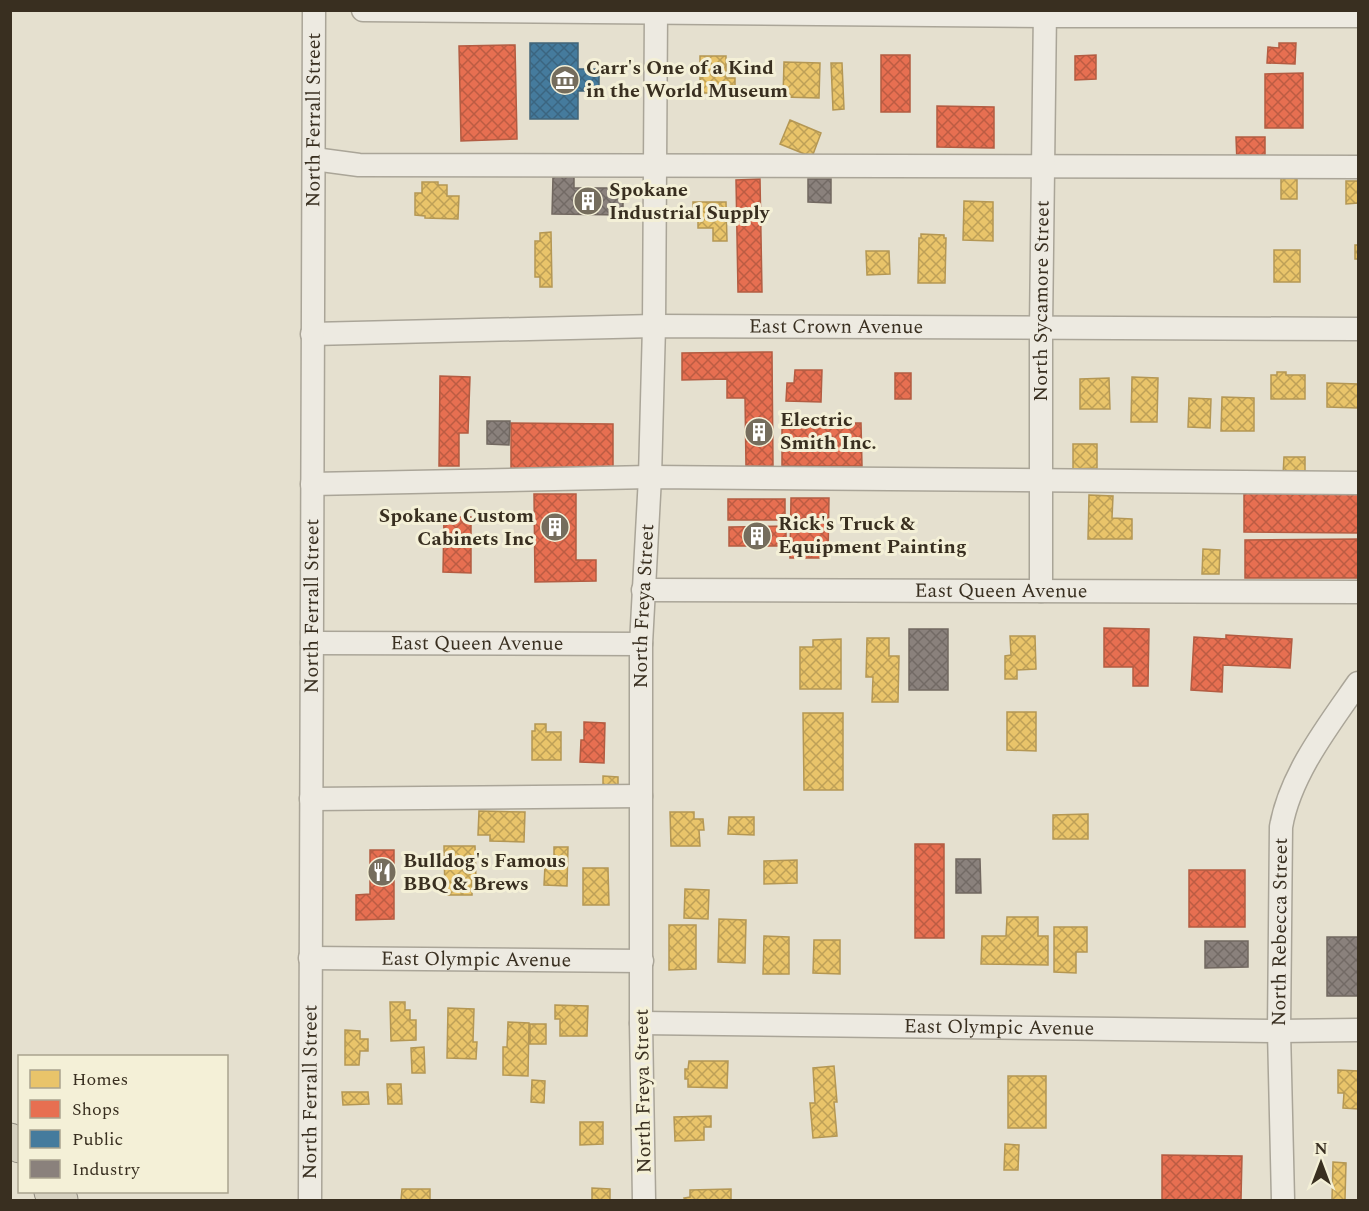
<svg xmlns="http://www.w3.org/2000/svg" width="1369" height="1211" viewBox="0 0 1369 1211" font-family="Spectral,serif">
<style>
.homes{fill:url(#homes-cross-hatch);stroke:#b49754;stroke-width:1.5}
.shops{fill:url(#shops-cross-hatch);stroke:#b35c42;stroke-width:1.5}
.public{fill:url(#public-cross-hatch);stroke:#416478;stroke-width:1.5}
.industry{fill:url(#industry-cross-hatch);stroke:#726860;stroke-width:1.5}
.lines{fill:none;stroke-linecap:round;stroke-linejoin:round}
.minor-casing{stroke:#aaa598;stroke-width:25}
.highway-casing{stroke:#908b7f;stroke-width:35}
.minor{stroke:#edeae1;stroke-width:22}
.highway{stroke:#d7d2c1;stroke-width:33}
.labels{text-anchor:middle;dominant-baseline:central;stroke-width:6;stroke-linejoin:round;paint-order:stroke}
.poi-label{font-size:20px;font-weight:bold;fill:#392f20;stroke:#f4f0d7;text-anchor:start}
.street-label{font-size:20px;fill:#392f20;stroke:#f4f0d7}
</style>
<defs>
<pattern id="homes-cross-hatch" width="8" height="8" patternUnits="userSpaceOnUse" patternTransform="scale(1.5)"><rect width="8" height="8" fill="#e9c46a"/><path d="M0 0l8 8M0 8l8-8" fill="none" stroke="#bea057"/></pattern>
<pattern id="shops-cross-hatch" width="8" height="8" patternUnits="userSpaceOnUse" patternTransform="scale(1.5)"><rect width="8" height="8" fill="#e76f51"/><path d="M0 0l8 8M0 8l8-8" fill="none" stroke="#bc5c43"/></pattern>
<pattern id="public-cross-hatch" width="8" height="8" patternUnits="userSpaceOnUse" patternTransform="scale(1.5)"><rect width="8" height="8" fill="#457b9d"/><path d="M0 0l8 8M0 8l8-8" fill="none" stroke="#3b6580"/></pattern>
<pattern id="industry-cross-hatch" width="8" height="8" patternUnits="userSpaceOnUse" patternTransform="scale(1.5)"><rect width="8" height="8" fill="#8a817c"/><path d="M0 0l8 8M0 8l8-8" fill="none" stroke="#726a65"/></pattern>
</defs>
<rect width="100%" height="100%" fill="#e5e0cf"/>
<path class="homes" d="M700 56H726V78H735V98H726V93H700Z
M784 62 820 63 819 98 783 97Z
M831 63H842L844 109 833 110Z
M790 120 821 133 812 157 780 144Z
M1281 178H1297V199H1281Z
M1346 181H1358V203L1346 204Z
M422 182H438V185H447V196H459L458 219 425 218V216L415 215V193H422Z
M964 201 993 202V241L963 240Z
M693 202H726L727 241H713V228H698V221H693Z
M551 232 552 287H540V277H535V241H540V233Z
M921 234 944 235V238H946L945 283H918L919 238H921Z
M1355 245H1358V259H1355Z
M1274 250H1300V282H1274Z
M866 251H889L890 274 867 275Z
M1277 372H1286V375H1305V399H1271V375H1277Z
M1132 377 1158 378 1157 422H1131Z
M1109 378 1110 409H1080V379Z
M1327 383 1358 384V408L1327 407Z
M1222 397 1254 398V431H1221Z
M1189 398 1211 399 1210 428 1188 427Z
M1073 444H1097V468L1073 469Z
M1284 457H1305V475H1283Z
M1089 495 1113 496 1112 518 1132 519V539H1088Z
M1203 549 1220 550 1219 574H1202Z
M1010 636H1035L1036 669 1017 670V679H1005V656L1011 655Z
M867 638H889V656H899L898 702H872L873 677H866Z
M841 639V689H800V647H813V640Z
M1007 712H1036V751L1007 750Z
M803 713H843V790H804Z
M535 724H546V732H561V760H532V731H535Z
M603 776 618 777V786H603Z
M479 811 525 812 524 842 490 841V835H478Z
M670 812H694V819H703L704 830H699L700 846H671Z
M1088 814V839H1053V815Z
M729 817H754V835L728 834Z
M444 846H475L476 880H472V895H445Z
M554 847H568L567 886 544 885 545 865H554Z
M797 860V883L764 884V861Z
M583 868H608L609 905H583Z
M685 889 709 890 708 919 684 918Z
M1007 917H1038V936H1048V965L981 964 982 936H1006Z
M719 919 746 920 745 963 718 962Z
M669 925H696V969L669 970Z
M1054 927H1087V952H1076V973L1054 972Z
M764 936 789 937V974H763Z
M814 940H840V974L813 973Z
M390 1002H405V1010H410V1020H416V1040L391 1041Z
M555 1005 588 1006 587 1036H560V1019H555Z
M448 1008 474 1009 473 1042H477L476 1059 447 1058Z
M508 1022 529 1023 528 1076 503 1075V1047H507Z
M530 1024H546V1044H530Z
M345 1030 360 1031V1039H368V1051H360L359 1065H345Z
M424 1047 425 1073H412L411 1048Z
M689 1061H728L727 1088 688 1087V1079H685V1069H688Z
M834 1066 837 1102H834L837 1136 813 1138 810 1103H815L813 1068Z
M1338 1070 1358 1071V1109L1343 1108 1344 1093H1338Z
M1008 1076H1046V1128H1008Z
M532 1080 545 1081 544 1103 531 1102Z
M387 1084H401L402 1104H388Z
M342 1092H368L369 1104 343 1105Z
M711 1116V1127H704V1140L675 1141 674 1117Z
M580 1122H603V1144L580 1145Z
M1005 1144 1019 1145 1018 1170H1004Z
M1333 1162 1346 1163 1345 1200H1332Z
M592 1188 610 1189V1200H592Z
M402 1189H430V1200H401Z
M731 1189V1200H685L684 1198 690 1197V1190Z"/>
<path class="shops" d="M1279 43H1296L1295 64 1267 63 1268 47 1279 48Z
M515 45 517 139 461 141 459 46Z
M881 55H910V112H881Z
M1096 55V79L1075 80V56Z
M1303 73V128H1265V74Z
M937 106 994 107V148L937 147Z
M1236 137H1265V162L1237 163Z
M760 179 762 292H738L736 180Z
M772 352 773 466H746L745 398H727V379L682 380V353Z
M795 370H822L821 402 786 401 787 383H794Z
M895 373H911V399H895Z
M440 376 470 377 468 433H459V466H439Z
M511 423 613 424V473L511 472Z
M782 423H861L862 466H782Z
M1244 493 1358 494V533L1244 532Z
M534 494H576V560H596V581L535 582Z
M791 498H829L828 558H790Z
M728 499H785V520H728Z
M444 517H471V573L443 572Z
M786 526V546H729V527Z
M1358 539V578H1245V540Z
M1104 628 1149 629 1148 686H1133V667H1104Z
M1226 635 1292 639 1290 668 1223 665 1222 692 1191 690 1194 637 1226 639Z
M584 722 605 723 604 763 580 762 581 740H584Z
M915 844H944V938H915Z
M370 850H394V919L356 920V895L370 894Z
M1189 870H1245V927H1189Z
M1162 1155 1242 1156 1241 1200H1162Z"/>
<path class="public" d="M530 43H578V69H599V91H578V119H530Z"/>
<path class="industry" d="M553 176 574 177V188H623V215L552 214Z
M808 179H831V203L808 202Z
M487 421H510L509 445 487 444Z
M909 629H948V690H909Z
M956 859H980L981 893H956Z
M1327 937H1358V996H1327Z
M1205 941H1248V967L1205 968Z"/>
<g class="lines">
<g class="minor-casing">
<g id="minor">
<path d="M363 10 1045 16H1358"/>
<path d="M314 159 359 165 1358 167"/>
<path id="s1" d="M312 334 654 326 1358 329"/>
<path d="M312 484 650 477 1358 483"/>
<path id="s2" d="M643 590 1358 592"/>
<path id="s3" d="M1041 591V328L1045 10"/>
<path id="s4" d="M312 643 641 644"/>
<path d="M311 799 641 796"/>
<path id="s5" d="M310 958 642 961"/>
<path id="s6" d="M641 1023 1279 1031 1358 1030"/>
<path id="s7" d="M310 1200 314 10"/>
<path id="s8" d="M644 1200 641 1023V644L650 477 654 326 656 10"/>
<path id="s9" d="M1283 1200 1279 1031 1281 827C1290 775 1328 726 1358 683"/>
</g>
</g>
<g class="highway-casing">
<path id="highway" d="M10 1140 20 1146
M51 1192 61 1200"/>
</g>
<use href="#minor" class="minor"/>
<use href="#highway" class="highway"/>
</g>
<defs>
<g id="museum-disc" transform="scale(1.5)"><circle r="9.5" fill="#756d5d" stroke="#f4f0d7"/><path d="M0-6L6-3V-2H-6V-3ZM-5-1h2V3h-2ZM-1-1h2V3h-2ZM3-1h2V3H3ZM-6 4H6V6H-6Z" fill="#fff"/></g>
<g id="building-disc" transform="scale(1.5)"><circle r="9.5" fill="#756d5d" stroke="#f4f0d7"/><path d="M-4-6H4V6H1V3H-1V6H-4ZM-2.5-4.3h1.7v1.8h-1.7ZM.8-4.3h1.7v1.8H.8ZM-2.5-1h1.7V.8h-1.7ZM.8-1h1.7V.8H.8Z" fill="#fff"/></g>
<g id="restaurant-disc" transform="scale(1.5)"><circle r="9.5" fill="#756d5d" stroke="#f4f0d7"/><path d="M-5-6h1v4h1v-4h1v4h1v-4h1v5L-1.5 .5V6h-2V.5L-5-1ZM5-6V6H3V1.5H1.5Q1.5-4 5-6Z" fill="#fff"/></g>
</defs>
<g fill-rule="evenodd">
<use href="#museum-disc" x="565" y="80"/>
<use href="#building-disc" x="588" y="201"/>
<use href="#building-disc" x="759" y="432"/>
<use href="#building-disc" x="555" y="527"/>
<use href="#building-disc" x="757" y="536"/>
<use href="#restaurant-disc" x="382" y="872"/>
</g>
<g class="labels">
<g class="poi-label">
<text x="586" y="68">Carr's One of a Kind<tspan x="586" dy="23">in the World Museum</tspan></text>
<text x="609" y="190">Spokane<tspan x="609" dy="23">Industrial Supply</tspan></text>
<text x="780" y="420">Electric<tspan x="780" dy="23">Smith Inc.</tspan></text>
<text x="534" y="516" text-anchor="end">Spokane Custom<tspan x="534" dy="23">Cabinets Inc</tspan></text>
<text x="778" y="524">Rick's Truck &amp;<tspan x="778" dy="23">Equipment Painting</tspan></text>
<text x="403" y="861">Bulldog's Famous<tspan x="403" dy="23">BBQ &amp; Brews</tspan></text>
</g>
<g class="street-label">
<text stroke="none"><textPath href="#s7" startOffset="1080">North Ferrall Street</textPath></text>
<text stroke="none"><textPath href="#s3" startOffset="290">North Sycamore Street</textPath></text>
<text stroke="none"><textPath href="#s1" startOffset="524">East Crown Avenue</textPath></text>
<text stroke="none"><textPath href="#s2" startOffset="358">East Queen Avenue</textPath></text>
<text stroke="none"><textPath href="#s8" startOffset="594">North Freya Street</textPath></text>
<text stroke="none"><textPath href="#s7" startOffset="594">North Ferrall Street</textPath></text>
<text stroke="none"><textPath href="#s4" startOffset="165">East Queen Avenue</textPath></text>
<text stroke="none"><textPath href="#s9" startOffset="268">North Rebecca Street</textPath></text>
<text stroke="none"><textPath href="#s5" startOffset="166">East Olympic Avenue</textPath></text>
<text stroke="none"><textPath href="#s6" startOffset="358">East Olympic Avenue</textPath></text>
<text stroke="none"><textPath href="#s7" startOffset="108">North Ferrall Street</textPath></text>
<text transform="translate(643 1091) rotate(-91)">North Freya Street</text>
</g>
</g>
<rect width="1369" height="1211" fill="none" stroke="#392f20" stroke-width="24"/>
<rect x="18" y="1055" width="210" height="138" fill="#f4f0d7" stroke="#a9a38e" stroke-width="1.5"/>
<rect x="30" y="1070" width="30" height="18" fill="#e9c46a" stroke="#a9a38e" stroke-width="1.5"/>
<text x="72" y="1085" font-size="18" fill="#392f20">Homes</text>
<rect x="30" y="1100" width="30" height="18" fill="#e76f51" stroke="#a9a38e" stroke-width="1.5"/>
<text x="72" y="1115" font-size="18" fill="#392f20">Shops</text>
<rect x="30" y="1130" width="30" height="18" fill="#457b9d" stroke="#a9a38e" stroke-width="1.5"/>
<text x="72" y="1145" font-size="18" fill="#392f20">Public</text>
<rect x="30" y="1160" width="30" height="18" fill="#8a817c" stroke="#a9a38e" stroke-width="1.5"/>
<text x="72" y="1175" font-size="18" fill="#392f20">Industry</text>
<g transform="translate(1321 1163)" stroke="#f4f0d7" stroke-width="4.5" paint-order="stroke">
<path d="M0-4.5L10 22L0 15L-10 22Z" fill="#392f20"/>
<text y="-9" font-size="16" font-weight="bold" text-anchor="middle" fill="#392f20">N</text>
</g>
</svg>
